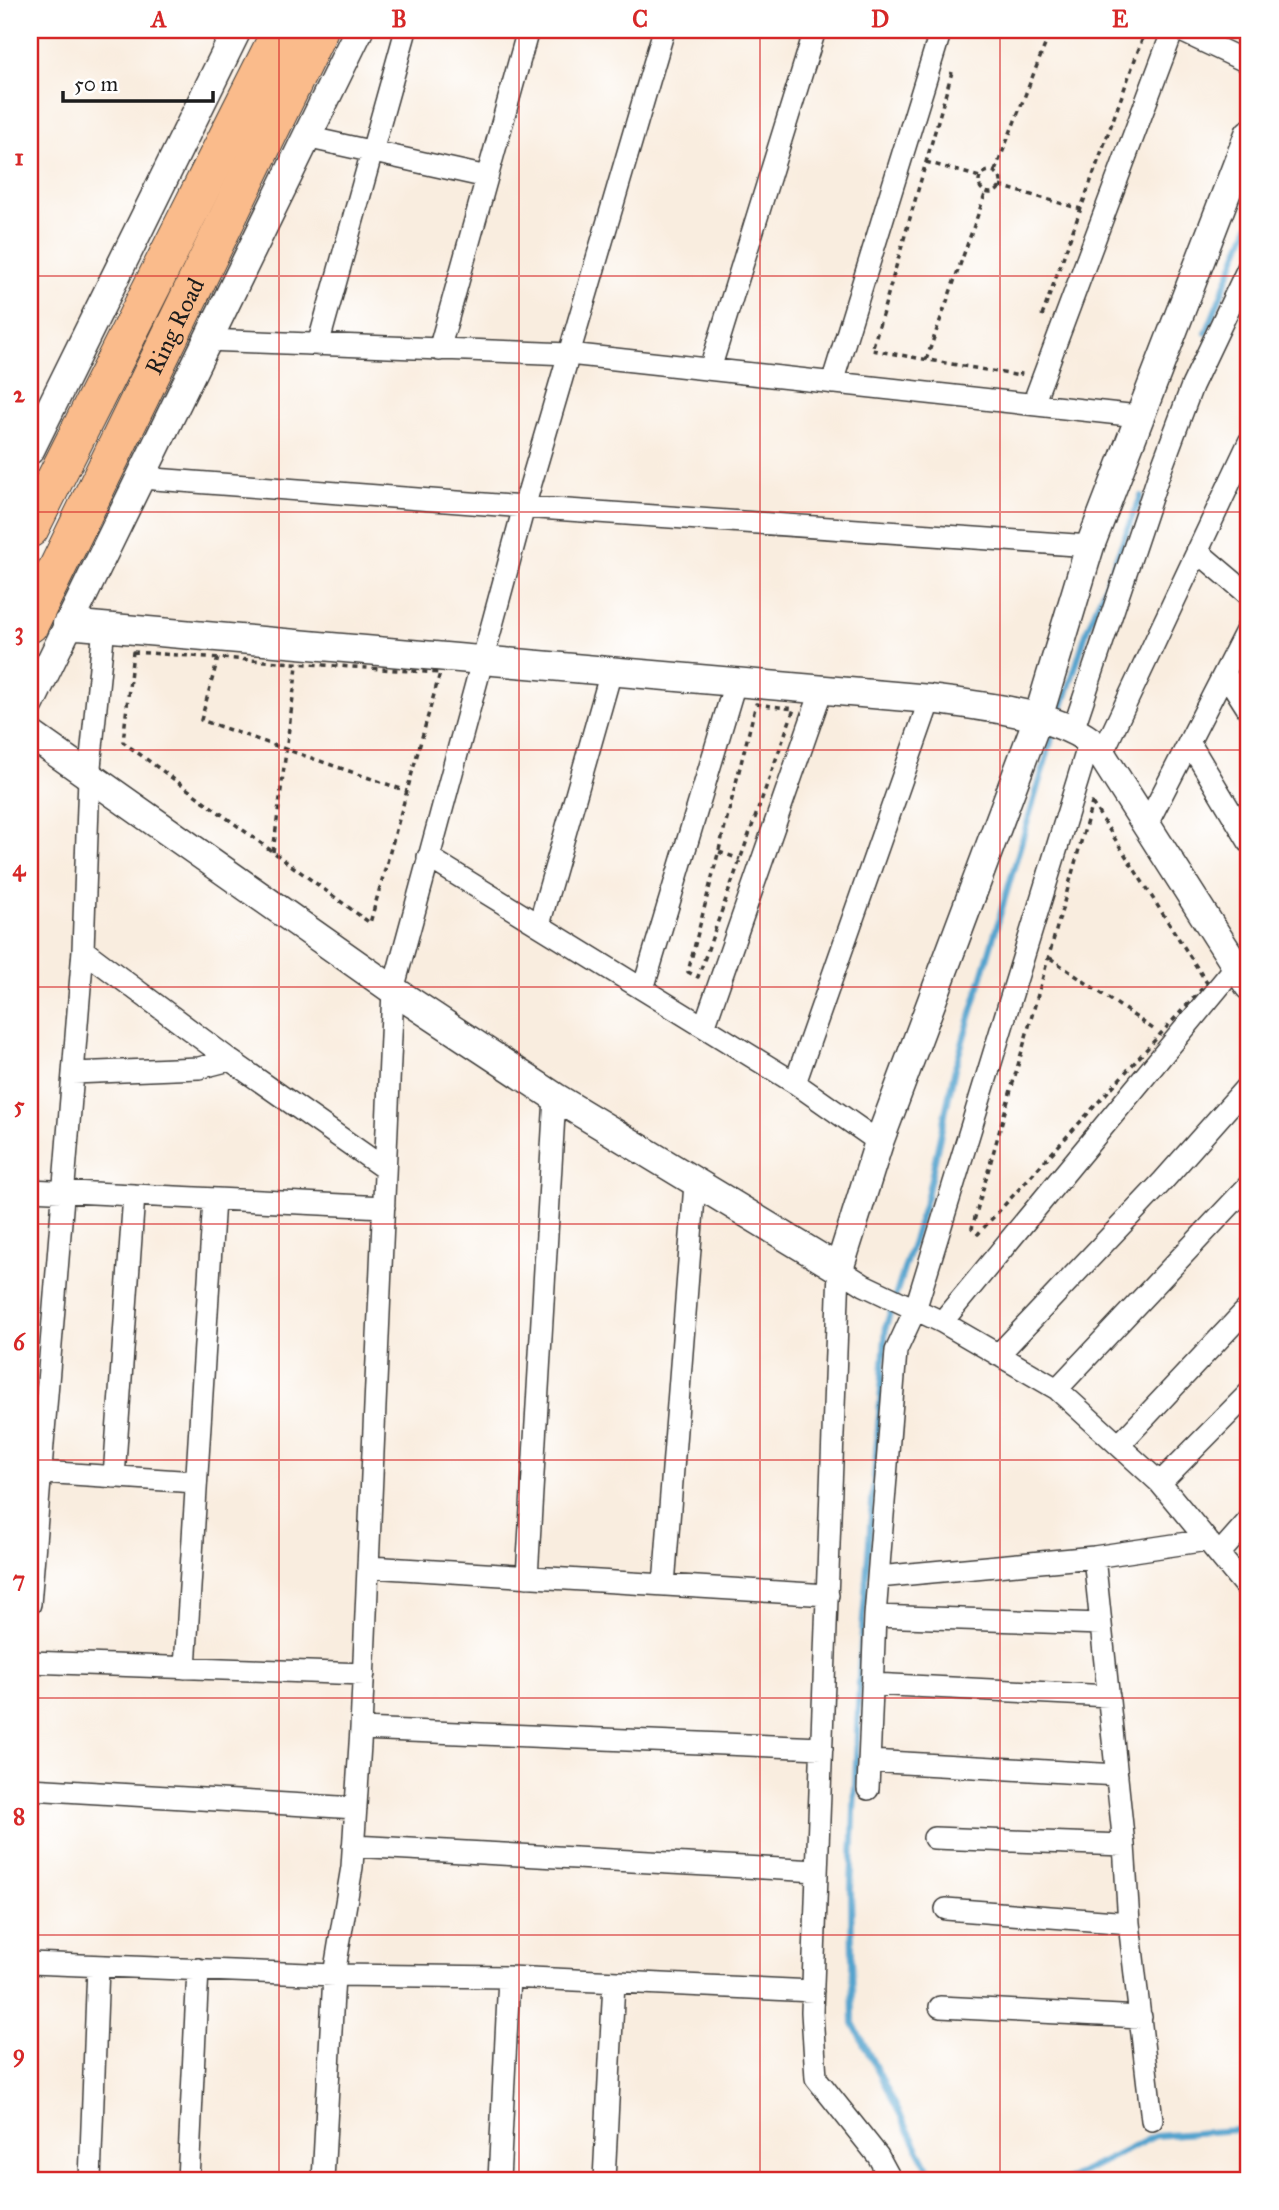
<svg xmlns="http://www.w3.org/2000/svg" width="1279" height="2210" viewBox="0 0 1279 2210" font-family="'IM FELL Great Primer',serif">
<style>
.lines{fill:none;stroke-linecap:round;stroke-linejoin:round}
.stream{stroke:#53a3cd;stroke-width:6}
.minor-casing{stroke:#3d3b39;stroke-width:24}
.tertiary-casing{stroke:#3d3b39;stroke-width:31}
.trunk-casing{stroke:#3d3b39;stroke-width:39}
.path{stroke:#3d3b39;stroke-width:3.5;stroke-dasharray:5 5;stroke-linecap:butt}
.minor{stroke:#fff;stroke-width:21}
.tertiary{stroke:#fff;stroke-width:28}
.trunk{stroke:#fabb8b;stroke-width:37}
.grid{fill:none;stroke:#d62828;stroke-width:2;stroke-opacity:0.55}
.labels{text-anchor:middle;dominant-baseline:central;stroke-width:5;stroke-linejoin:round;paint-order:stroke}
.street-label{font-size:24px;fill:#1c1c1c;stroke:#fff}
.neatline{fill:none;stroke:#d62828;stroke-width:2.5}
.grid-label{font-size:23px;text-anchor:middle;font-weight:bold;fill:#d62828}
</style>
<rect width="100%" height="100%" fill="#fff"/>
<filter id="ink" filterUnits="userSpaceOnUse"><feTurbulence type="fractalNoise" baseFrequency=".0143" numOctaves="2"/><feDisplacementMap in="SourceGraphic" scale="14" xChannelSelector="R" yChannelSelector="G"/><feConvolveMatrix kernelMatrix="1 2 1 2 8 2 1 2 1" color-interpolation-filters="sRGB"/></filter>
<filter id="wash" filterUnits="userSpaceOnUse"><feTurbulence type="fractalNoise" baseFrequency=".00686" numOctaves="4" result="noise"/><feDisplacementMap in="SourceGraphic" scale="28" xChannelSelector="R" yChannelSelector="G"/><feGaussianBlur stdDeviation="1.57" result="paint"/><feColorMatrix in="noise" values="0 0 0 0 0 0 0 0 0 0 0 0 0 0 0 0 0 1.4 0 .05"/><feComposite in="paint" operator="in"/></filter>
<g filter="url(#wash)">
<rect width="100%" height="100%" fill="#f9eddf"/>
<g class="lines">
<path class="stream" d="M1206 333 1249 225
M1059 719 1087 630 1141 496
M934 2180 853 2023 851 1889 860 1658 886 1326 927 1196 955 1068 1054 732
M1067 2180 1155 2136 1249 2129"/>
</g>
</g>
<g filter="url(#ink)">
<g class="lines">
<g class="minor-casing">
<path id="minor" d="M1179 30 1249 63
M306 137 487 177
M206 340 569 354 1138 416
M318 345 406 30
M439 350 528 30
M710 369 815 30
M832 383 941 30
M1033 404 1173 30
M141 478 524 507 1090 546
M1197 551 1249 595
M1225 673 1249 711
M1073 730 1158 477 1192 386 1249 266
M1189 742 1249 842
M1102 754 1249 442
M1147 824 1249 625
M428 857 795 1083 879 1142
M539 925 611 672
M83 950 230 1060 385 1169
M643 989 735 683
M704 1027 822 689
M73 1073 199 1068 230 1060
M795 1083 930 699
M30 1190 384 1207
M839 1269 812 2012 816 2078 878 2156 891 2180
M839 1269 864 1285 942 1322 1057 1389 1160 1483 1249 1591
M942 1322 1237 965
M998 1355 1163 1181 1249 1084
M1057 1389 1249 1185
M1119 1445 1249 1307
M41 1472 196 1482
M114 1477 134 1195
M1160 1483 1249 1393
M1219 1554 1249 1520
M1094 1557 1124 1845 1129 1923 1152 2120
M369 1567 828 1595
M527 1577 555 1097
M878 1577 1094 1557 1207 1540
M664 1585 695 1184
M30 1604 83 950 89 777 104 627
M875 1616 1101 1624
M30 1662 364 1674
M185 1668 214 1199
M872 1684 1109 1696
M361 1729 822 1748
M869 1761 1117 1775
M30 1789 356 1808
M868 1789 875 1616 896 1351 915 1310 1090 740
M934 1838 1124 1845
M353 1846 817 1871
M946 1909 1129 1923
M30 1963 334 1975 509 1977 813 1991
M940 2007 1141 2017
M90 2180 98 1966
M188 2180 198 1969
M323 2180 334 1975 352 1867 361 1729 393 990 524 507 664 30
M499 2180 509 1977
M604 2180 614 1982"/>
</g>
<g class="tertiary-casing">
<path id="tertiary" d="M30 450 237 30
M67 624 930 699C978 706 1061 713 1096 746L1249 986
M30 704 359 30
M30 734 393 990 555 1097 839 1269 879 1142 1038 718 1090 546 1249 134"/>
</g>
<g class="trunk-casing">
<g id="trunk">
<path d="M30 529 281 30"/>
<path id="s1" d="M30 624 319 30"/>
</g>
</g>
<path class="path" d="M952 72 872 350 1020 376 1021 372
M926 162 980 177
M979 182a11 11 0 1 1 22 0a11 11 0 1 1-22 0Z
M995 171 1051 30
M1000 186 1081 209
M1042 316 1142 40 1117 30
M926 360 986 192
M133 652 440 673 370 923 123 742Z
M218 658 201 720 407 791
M756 704 794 709 698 977 688 972Z
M1092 803 1207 983 978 1234 972 1228Z
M273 852 297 666
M719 852 740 859
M1050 958 1156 1031"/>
<use href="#minor" class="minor"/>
<use href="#tertiary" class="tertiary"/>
<use href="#trunk" class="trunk"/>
</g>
</g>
<path class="grid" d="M279 30V2180M519 30V2180M760 30V2180M1000 30V2180M30 276H1249M30 512H1249M30 750H1249M30 987H1249M30 1224H1249M30 1460H1249M30 1698H1249M30 1935H1249"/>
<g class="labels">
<g class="street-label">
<text stroke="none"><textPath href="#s1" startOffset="331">Ring Road</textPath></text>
</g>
</g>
<rect width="1279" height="2210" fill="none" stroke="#fff" stroke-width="77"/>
<path d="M63 91v10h150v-10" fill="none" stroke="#1c1c1c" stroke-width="3.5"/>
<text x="74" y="91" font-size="21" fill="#1c1c1c" stroke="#ffffff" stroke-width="5" paint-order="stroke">50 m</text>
<rect x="38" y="38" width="1202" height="2134" class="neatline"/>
<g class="grid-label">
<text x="159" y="27">A</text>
<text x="399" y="27">B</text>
<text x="640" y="27">C</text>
<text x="880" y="27">D</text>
<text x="1120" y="27">E</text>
<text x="19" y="165">1</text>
<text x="19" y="402">2</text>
<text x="19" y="639">3</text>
<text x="19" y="876">4</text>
<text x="19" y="1113">5</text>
<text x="19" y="1350">6</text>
<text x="19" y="1587">7</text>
<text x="19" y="1824">8</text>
<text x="19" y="2061">9</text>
</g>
</svg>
